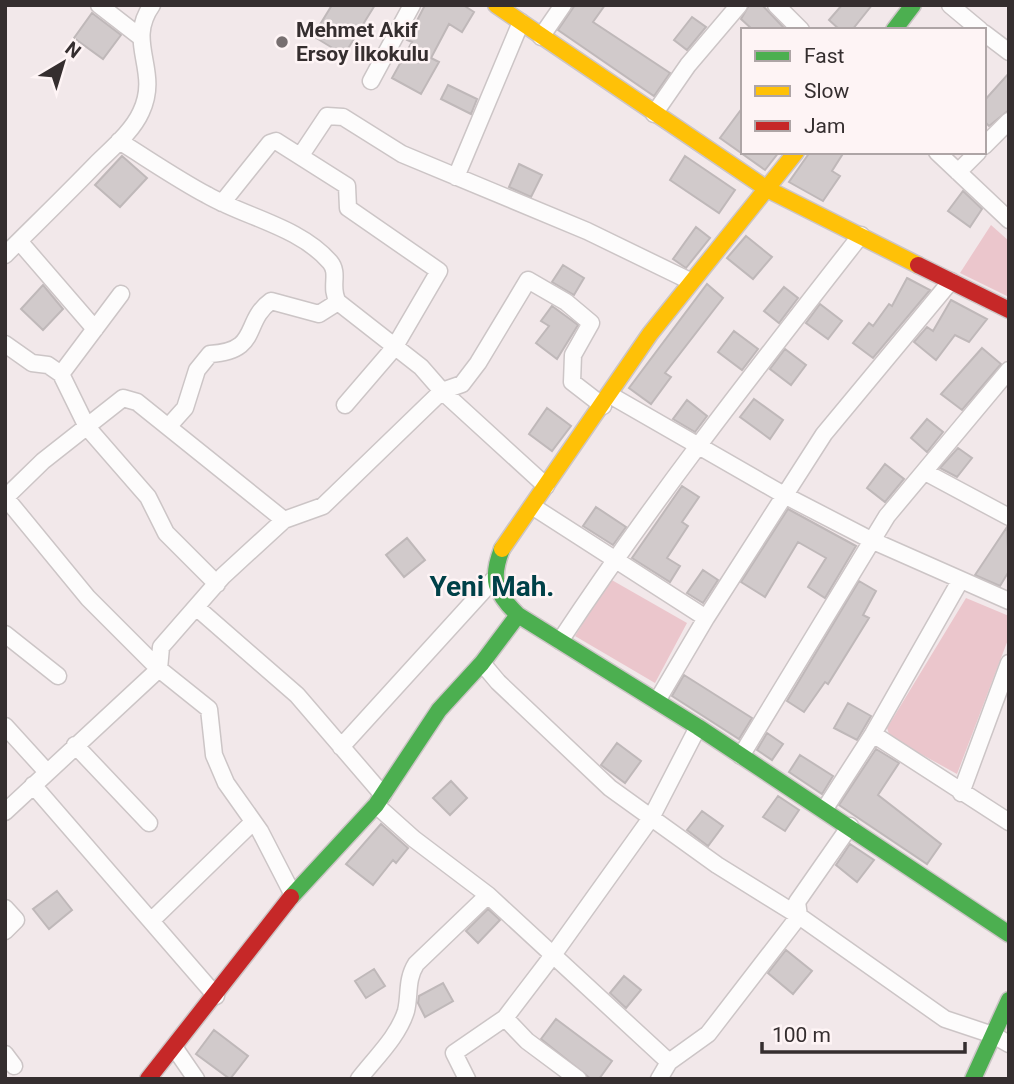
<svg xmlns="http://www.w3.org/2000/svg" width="1014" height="1084" viewBox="0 0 1014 1084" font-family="Roboto,sans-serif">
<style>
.green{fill:#ebc6cc}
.building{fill:#d1cacb;stroke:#bfb8b9;stroke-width:2}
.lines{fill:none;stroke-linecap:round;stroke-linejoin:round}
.street-casing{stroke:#ccc5c6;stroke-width:19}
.fast-casing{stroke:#ccc5c6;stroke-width:19}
.slow-casing{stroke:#ccc5c6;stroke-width:19}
.jam-casing{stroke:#ccc5c6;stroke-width:19}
.street{stroke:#fdfcfc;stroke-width:16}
.fast{stroke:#4caf50;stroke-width:16}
.slow{stroke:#ffc107;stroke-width:16}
.jam{stroke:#c62828;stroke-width:16}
.poi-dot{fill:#776f70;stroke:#fef4f5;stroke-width:2.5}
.labels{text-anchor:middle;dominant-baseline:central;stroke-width:5;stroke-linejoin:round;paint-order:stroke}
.poi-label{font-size:21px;font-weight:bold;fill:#352e2f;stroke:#fef4f5;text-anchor:start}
.district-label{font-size:28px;font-weight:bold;fill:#004148;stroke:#fef4f5}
</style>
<rect width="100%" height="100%" fill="#f2e8ea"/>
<path class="green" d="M991 225 1009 241V297L960 273Z
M610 579 687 623 655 683 575 636Z
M966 598 1009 616V637L957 774 890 737 887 728Z"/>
<path class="building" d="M332 5H375L344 55 313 36Z
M425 5H463L474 12 462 32 449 24 431 58 439 62 421 94 392 78 412 42 407 40Z
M575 5H605L593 22 670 73 654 96 558 30Z
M749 5H762L786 30H753L741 19Z
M842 5H872L852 30H840L829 20Z
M92 13 121 35 103 59 74 38Z
M692 17 706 27 687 50 674 40Z
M1009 73V110L989 126 984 121V101Z
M448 85 477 99 471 114 441 99Z
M743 107V152H779L765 170 720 138Z
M810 152H844L832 171 840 176 823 201 789 182Z
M122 156 147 178 120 207 95 185Z
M685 156 735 190 719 213 670 180Z
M519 164 542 175 531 197 509 187Z
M963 191 982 209 970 227 948 211Z
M696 227 710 238 686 268 673 259Z
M746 236 772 257 753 279 727 258Z
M563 265 584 278 574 295 552 282Z
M907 278 930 290 873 358 853 343 869 323 873 326 889 304 892 306Z
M707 284 723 298 665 373 671 377 651 404 629 388Z
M43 285 63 309 43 330 21 309Z
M784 287 798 298 779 323 764 311Z
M951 300 987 319 969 342 955 335 936 360 914 342 927 327 933 331Z
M820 304 842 321 828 339 806 323Z
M552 306 578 325 557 359 536 343 549 326 541 321Z
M734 331 758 349 742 370 718 352Z
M982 348 1001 364 962 410 941 394Z
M785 349 806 365 791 385 770 369Z
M754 399 783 420 770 439 740 417Z
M687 400 707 416 695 432 673 419Z
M547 408 571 426 552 451 529 434Z
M927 419 943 432 927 452 911 438Z
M958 448 972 458 957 477 940 468Z
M885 464 904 479 885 502 867 488Z
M682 486 699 497 682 522 688 526 667 558 680 566 670 582 632 558Z
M596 507 626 527 613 545 583 526Z
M788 509 856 546 825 598 808 587 826 558 798 542 765 597 741 582Z
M1007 527 1009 571 1000 586 975 575Z
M407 538 425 560 404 577 386 555Z
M703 570 718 580 703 603 687 593Z
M859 581 876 591 863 615 869 618 828 684 825 682 804 712 787 701Z
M684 675 752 718 739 739 672 696Z
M848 703 871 716 857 740 834 728Z
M767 733 783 744 772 760 757 750Z
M617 743 641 761 625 783 601 765Z
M876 749 899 763 878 795 941 844 927 864 839 805Z
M800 755 833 776 822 794 789 772Z
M451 781 467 798 450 815 433 798Z
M778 796 799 810 785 831 763 817Z
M702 811 723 826 708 846 687 830Z
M381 824 408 848 396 863 393 860 373 885 346 864Z
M850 844 874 860 857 882 836 865Z
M57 891 72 910 49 929 33 909Z
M488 909 500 920 478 943 466 931Z
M786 950 812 971 793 994 768 973Z
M374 969 385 986 366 998 355 981Z
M624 976 641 990 626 1008 610 993Z
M443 983 453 1001 425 1017 418 1003 419 996Z
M556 1019 612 1061 599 1079H591L541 1039Z
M214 1030 248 1056 230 1079 196 1054Z"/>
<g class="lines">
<g class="street-casing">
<path id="street" d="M99 5 139 36
M776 5 801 30
M950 5 980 30
M984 33 1009 52
M541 37 563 5
M371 81 412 5
M654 114 688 65 739 5
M119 141C148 159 177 179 207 195 245 217 300 227 330 262 340 274 329 287 338 302L421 367 442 391 546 486
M984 146 1009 121
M937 152 1009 220
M301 155 327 116 343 117 402 154 587 231 690 281
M958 172 978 152
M456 177 521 22
M222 203 270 143 276 141 347 186 348 208 439 271 394 348 345 405
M19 241 95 329
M5 255C35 225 66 195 96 164 111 149 132 132 141 112 161 70 125 43 152 5
M5 344 32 363 48 365 61 374 87 427 148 497 166 533 217 584
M61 374 121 294
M610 395 784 495 871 540 1009 601
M168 427 185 408 197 370 210 354C261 351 242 322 271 301L319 314 338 302
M925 472 1009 517
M5 497 88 598 159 669 209 709 214 755 226 783 260 831 293 895
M5 498 43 461 123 398 137 402 284 520
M532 506 706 618
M196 607 297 695 383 795
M5 634 58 676
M560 641C653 500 757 368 861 235
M482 663 498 682 610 788 717 865 799 916 945 1019 993 1035 1009 1044
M657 701 706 618 824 434 951 281
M5 726 47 772
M873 734 1009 822
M75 745 149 823
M341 747 493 580
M741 756 887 516 1009 370
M33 785 216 996
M961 793 1009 663
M376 805 414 839 488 895 669 1062
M824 810 873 734 960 581
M5 812 159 669 161 647 223 576 284 520 323 506 442 391 462 384 478 363 528 280 566 302 591 323 573 355 572 382 603 406
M5 908 16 920 5 931
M152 920 253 822
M505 1018 527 1041 578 1079
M174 1047 196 1079
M5 1054 14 1066
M359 1079C375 1058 398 1037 406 1011 410 995 406 980 416 964L488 895
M467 1079 454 1053 505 1018 553 955 651 818 698 727
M659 1079 669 1062 708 1034 799 916 797 902 850 826"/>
</g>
<g class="fast-casing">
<path id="fast" d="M894 30 913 5
M502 549C490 579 495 593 518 615L698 727 1009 934
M291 897 376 805 439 710 482 663 518 615
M973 1079 1009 1000"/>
</g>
<g class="slow-casing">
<path id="slow" d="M496 5 767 189 918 265
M502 549 650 334 796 152"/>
</g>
<g class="jam-casing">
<path id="jam" d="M918 265 1009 310
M148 1079 291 897"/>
</g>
<use href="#street" class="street"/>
<use href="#fast" class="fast"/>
<use href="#slow" class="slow"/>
<use href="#jam" class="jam"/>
</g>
<circle class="poi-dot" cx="282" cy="42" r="7"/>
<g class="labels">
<g class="poi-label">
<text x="296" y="30">Mehmet Akif<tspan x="296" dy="24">Ersoy İlkokulu</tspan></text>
</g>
<g class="district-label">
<text x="492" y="586">Yeni Mah.</text>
</g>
</g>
<rect width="1014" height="1084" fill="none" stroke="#352e2f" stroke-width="14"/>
<rect x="741" y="28" width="245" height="126" fill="#fef4f5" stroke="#aea5a6" stroke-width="2"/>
<rect x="755" y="51" width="35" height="10" fill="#4caf50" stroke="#aea5a6" stroke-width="2"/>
<text x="804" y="63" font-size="21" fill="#352e2f">Fast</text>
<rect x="755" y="86" width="35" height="10" fill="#ffc107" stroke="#aea5a6" stroke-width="2"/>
<text x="804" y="98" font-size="21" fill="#352e2f">Slow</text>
<rect x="755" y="121" width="35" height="10" fill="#c62828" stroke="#aea5a6" stroke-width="2"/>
<text x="804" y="133" font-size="21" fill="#352e2f">Jam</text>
<g transform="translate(63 63) rotate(38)" stroke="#fef4f5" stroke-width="5" paint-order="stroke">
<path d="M0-5L12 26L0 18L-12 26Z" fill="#352e2f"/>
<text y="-10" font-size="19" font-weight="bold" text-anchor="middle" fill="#352e2f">N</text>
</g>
<path d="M762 1042v10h203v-10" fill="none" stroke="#352e2f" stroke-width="3.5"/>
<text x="772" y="1042" font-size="21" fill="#352e2f" stroke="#fef4f5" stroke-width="5" paint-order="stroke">100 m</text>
</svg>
